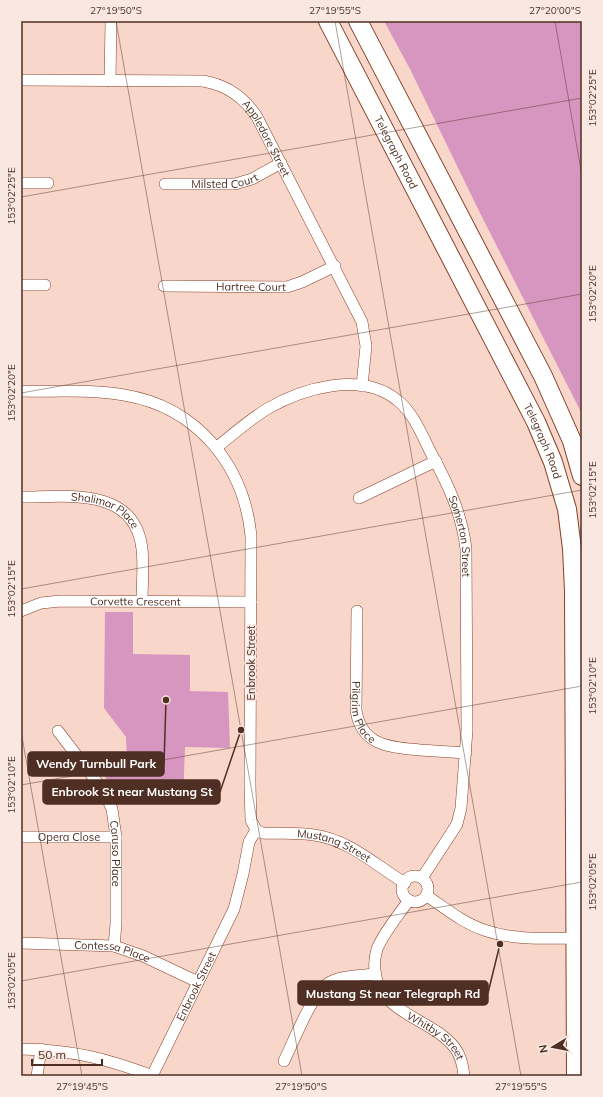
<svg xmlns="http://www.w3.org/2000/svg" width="603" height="1097" viewBox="0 0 603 1097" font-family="Mulish,sans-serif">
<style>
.green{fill:#d796c0}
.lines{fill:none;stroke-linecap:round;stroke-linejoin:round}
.street-casing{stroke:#864126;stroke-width:12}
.primary-casing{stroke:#864126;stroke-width:20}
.street{stroke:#fff;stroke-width:11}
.primary{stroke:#fff;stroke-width:18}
.ticks{fill:none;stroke:#4f2f23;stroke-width:1;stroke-opacity:0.45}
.labels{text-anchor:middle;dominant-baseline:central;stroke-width:3.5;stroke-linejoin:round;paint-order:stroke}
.street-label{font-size:11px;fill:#4f2f23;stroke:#f9e8e2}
.leader{fill:none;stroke:#4f2f23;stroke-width:1.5}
.callout-dot{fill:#4f2f23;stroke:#f9e8e2;stroke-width:1.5}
.callout{fill:#4f2f23;stroke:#4f2f23;stroke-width:1.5}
.callout-label{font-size:12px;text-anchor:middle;font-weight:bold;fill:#fff}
.neatline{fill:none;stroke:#4f2f23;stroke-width:1.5}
.ticks-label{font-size:10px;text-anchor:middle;fill:#4f2f23}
</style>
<rect width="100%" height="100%" fill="#f8d6ca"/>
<path class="green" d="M384 21H582V414L479 211 410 69Z
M105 612H133V654L190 655V691L228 692 230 748 185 747 183 802 124 801 105 777 127 762 126 737 104 708Z"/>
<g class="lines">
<g class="street-casing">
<g id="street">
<path id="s1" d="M21 80 203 81C227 85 244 97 257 117L362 322 366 346 362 386"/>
<path d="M110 81 111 21"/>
<path d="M21 183H48"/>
<path id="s2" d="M165 184H235L252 179 281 163"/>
<path d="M21 285H45"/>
<path id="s3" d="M164 286 287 287 302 282 335 266"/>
<path d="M21 391C55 392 91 389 124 395 197 407 244 465 251 536L250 786 251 820 256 830"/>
<path id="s4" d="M216 448C233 434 249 420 267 409 303 388 361 371 397 400 413 412 422 435 431 453 448 484 462 514 466 549L467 730 461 808 457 824 452 832 422 878"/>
<path id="s5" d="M21 497C66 497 135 486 142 549 144 566 142 584 142 601"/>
<path d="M359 498 436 461"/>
<path id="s6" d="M21 611 41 603 61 601 251 602"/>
<path id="s7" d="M357 611 356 710C361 746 390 747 420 750 435 751 451 752 466 753"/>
<path id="s8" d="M58 731 103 790 112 809 116 837V924L114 946"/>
<path id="s9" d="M256 830 262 833C279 834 296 832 314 835 350 840 375 865 405 883"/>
<path id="s10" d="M21 837H116"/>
<circle cx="415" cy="889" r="13"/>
<path d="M427 896C445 908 463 923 484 930 515 941 550 938 581 938"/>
<path id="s11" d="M409 900C398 916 384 932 377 949 375 956 374 963 375 970 378 1014 432 1018 455 1048 461 1056 463 1066 464 1076"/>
<path id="s12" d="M21 943 114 946 143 956 198 982"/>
<path d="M21 1049C72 1050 105 1058 153 1076"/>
<path d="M284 1061C293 1043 312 994 327 984 340 975 360 976 375 974"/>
<path d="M37 1076 41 1049"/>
<path id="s13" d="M152 1076 234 909 243 874 249 842 256 830"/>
</g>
</g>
<g class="primary-casing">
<g id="primary">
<path id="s14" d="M328 21 536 422 553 462 567 509 572 549 574 591 576 1076"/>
<path d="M358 21 543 376 572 441 582 476"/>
</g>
</g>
<use href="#street" class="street"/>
<use href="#primary" class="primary"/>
</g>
<path class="ticks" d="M116 21 302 1076M335 21 521 1076M555 21 582 176M21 197 582 98M21 393 582 294M21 589 582 490M21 731 82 1076M21 785 582 686M21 981 582 882"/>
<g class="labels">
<g class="street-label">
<text stroke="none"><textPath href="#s1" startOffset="272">Appledore Street</textPath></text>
<text stroke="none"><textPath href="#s14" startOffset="148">Telegraph Road</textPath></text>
<text stroke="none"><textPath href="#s2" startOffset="60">Milsted Court</textPath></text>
<text stroke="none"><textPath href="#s3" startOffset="87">Hartree Court</textPath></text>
<text stroke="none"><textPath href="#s14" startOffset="472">Telegraph Road</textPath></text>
<text stroke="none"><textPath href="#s5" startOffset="88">Shalimar Place</textPath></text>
<text stroke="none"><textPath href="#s4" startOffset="355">Somerton Street</textPath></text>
<text stroke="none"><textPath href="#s6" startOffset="116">Corvette Crescent</textPath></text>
<text transform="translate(251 663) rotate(-90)">Enbrook Street</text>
<text stroke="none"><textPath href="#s7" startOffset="103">Pilgrim Place</textPath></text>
<text stroke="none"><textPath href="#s10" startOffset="48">Opera Close</textPath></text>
<text stroke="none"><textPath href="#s9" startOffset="81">Mustang Street</textPath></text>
<text stroke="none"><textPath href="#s8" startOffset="140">Caruso Place</textPath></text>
<text stroke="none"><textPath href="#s12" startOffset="92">Contessa Place</textPath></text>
<text stroke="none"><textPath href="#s13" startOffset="100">Enbrook Street</textPath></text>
<text stroke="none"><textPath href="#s11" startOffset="173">Whitby Street</textPath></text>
</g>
</g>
<path class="leader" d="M166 700L164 764M241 730L220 792M500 944L488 993"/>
<g class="callout-dot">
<circle cx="166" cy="700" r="4"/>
<circle cx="241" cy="730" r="4"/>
<circle cx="500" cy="944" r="4"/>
</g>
<g class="callout">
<rect x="28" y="752" width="136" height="24" rx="4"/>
<rect x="43" y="780" width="177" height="24" rx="4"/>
<rect x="298" y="981" width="190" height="24" rx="4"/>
</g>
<g class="callout-label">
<text x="96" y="768">Wendy Turnbull Park</text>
<text x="132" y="796">Enbrook St near Mustang St</text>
<text x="393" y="998">Mustang St near Telegraph Rd</text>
</g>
<rect width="603" height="1097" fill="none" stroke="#f9e8e2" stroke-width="44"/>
<g transform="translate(553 1047) rotate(260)" stroke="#f9e8e2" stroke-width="3" paint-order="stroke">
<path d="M0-3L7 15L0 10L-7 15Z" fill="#4f2f23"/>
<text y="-6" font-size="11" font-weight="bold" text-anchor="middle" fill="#4f2f23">N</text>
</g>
<path d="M32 1059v6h70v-6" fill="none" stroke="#4f2f23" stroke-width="2"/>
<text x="38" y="1059" font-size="12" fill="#4f2f23" stroke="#f9e8e2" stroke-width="3" paint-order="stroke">50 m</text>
<rect x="22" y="22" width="559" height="1053" class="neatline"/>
<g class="ticks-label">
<text x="116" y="14">27°19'50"S</text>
<text x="335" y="14">27°19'55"S</text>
<text x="555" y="14">27°20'00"S</text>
<text transform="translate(592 98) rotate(-90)" y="4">153°02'25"E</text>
<text transform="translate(11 196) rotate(-90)" y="4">153°02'25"E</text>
<text transform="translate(592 294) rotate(-90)" y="4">153°02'20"E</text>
<text transform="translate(11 393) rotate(-90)" y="4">153°02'20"E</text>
<text transform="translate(592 490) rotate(-90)" y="4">153°02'15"E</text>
<text transform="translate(11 589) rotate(-90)" y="4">153°02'15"E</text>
<text transform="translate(592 686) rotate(-90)" y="4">153°02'10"E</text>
<text transform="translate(11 785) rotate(-90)" y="4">153°02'10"E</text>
<text transform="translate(592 882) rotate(-90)" y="4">153°02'05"E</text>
<text transform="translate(11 981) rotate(-90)" y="4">153°02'05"E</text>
<text x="82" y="1090">27°19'45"S</text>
<text x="301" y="1090">27°19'50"S</text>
<text x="521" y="1090">27°19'55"S</text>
</g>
</svg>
